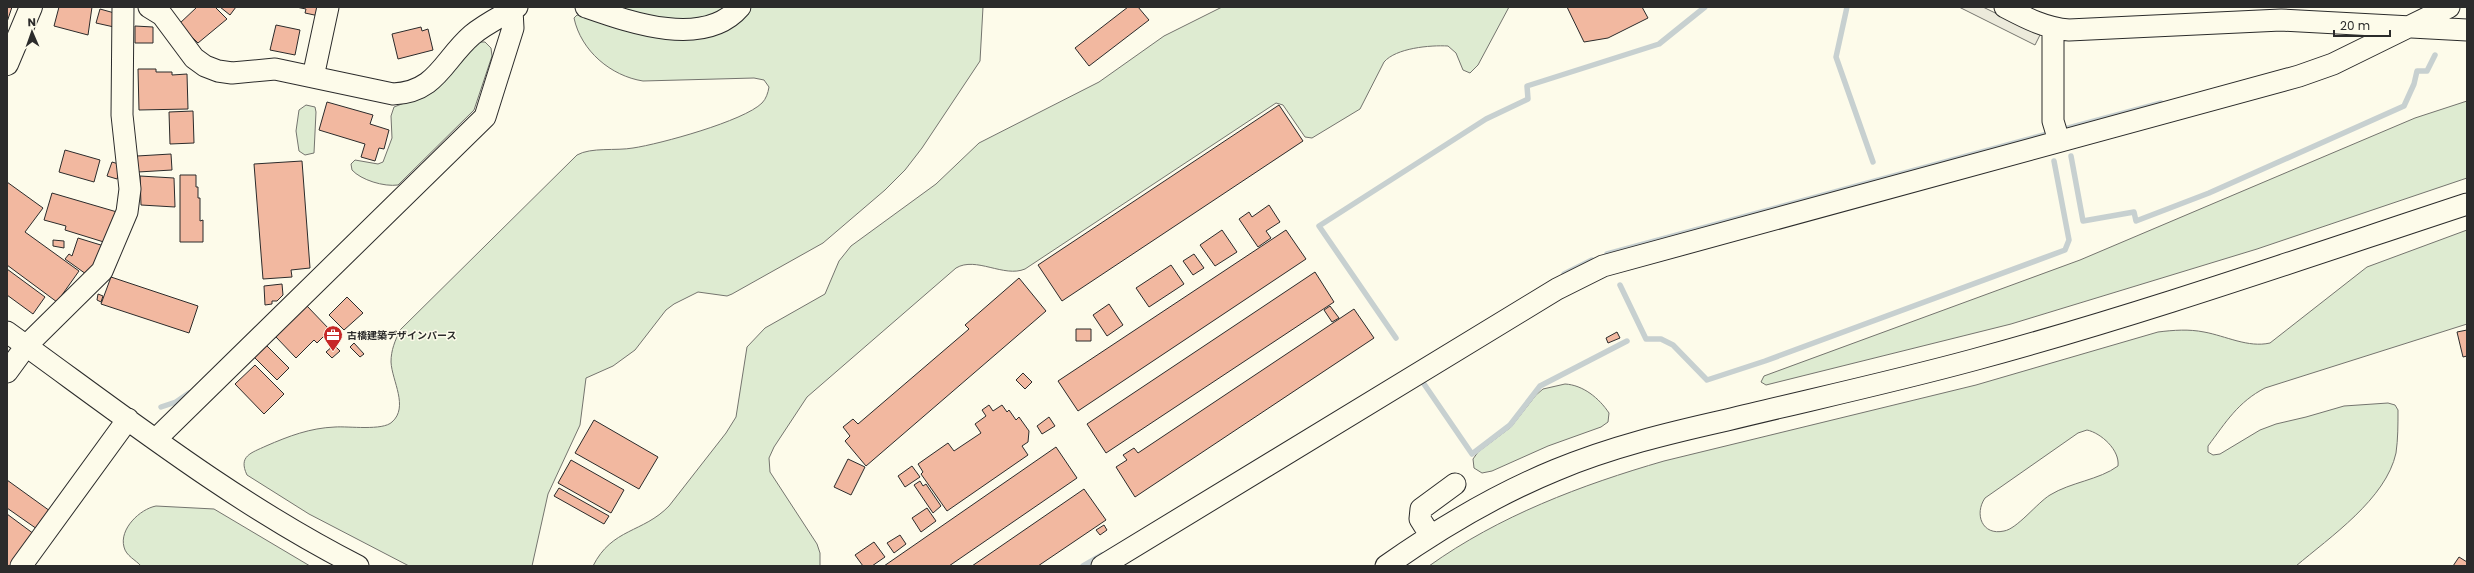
<svg xmlns="http://www.w3.org/2000/svg" width="2474" height="573" viewBox="0 0 2474 573" font-family="Poppins,'Noto Sans JP',sans-serif">
<style>
.green{fill:#deebd1;stroke:#74746e;fill-rule:evenodd}
.parking{fill:#eceadb;stroke:#74746e}
.lines{fill:none;stroke-linecap:round;stroke-linejoin:round}
.stream{stroke:#c7d0d0;stroke-width:5.5}
.building{fill:#f2b8a0;stroke:#2b2b2b}
.minor-casing{stroke:#2b2b2b;stroke-width:23}
.major-casing{stroke:#2b2b2b;stroke-width:24}
.minor{stroke:#fdfbea;stroke-width:21}
.major{stroke:#fdfbea;stroke-width:22}
.labels{text-anchor:middle;dominant-baseline:central;stroke-width:3;stroke-linejoin:round;paint-order:stroke}
.poi-label{font-size:10px;font-weight:bold;fill:#2b2b2b;stroke:#fdfbea;text-anchor:start}
</style>
<rect width="100%" height="100%" fill="#fdfbea"/>
<path class="green" d="M611 7H728L702 19H659Z
M751 7H983L980 61 922 148 905 170 885 190 823 243 732 294 727 296 698 292 674 304 666 310 635 350 613 366 586 378 580 425 548 494 532 566H409L309 514 247 475C238 456 251 453 266 446 289 436 310 428 335 427 348 426 383 431 392 422 409 407 392 381 391 362 391 350 395 341 400 330L577 155C591 147 616 151 633 148 660 144 744 121 762 103 766 99 768 93 769 87L764 80 754 78 643 81C611 76 581 51 574 18L577 15 603 22 742 17Z
M1222 7H1509L1478 65 1470 73 1463 70 1456 53 1448 46C1430 45 1396 48 1384 62L1360 109 1312 138 1305 137 1283 105 1276 103 1025 269C1004 278 976 256 956 268L807 397 774 447 769 458 770 472 817 544 820 553V566H593C612 528 643 533 669 506L726 433 736 417 747 347 765 328 825 294 839 261 851 246 936 184 979 143 1099 82 1164 36Z
M476 42H485L491 48 492 56 474 110 398 185C384 187 361 180 352 170L351 164 355 160 378 164 383 162 392 138 391 116 394 107 425 95Z
M2467 101V178L2257 249 2011 324 1766 385 1761 382 1764 376 2080 260 2415 118Z
M306 105 315 107 316 112 314 153 305 155 299 151 296 131 299 110Z
M2467 230V324L2265 388C2238 402 2226 422 2208 446V452L2213 455 2220 454 2260 430 2276 424 2306 417 2344 406 2388 403 2395 405 2398 410C2398 425 2398 439 2396 453 2386 499 2330 537 2296 566H1429C1499 516 1581 485 1664 461L1976 385 2158 332C2174 330 2189 329 2204 332 2226 336 2248 348 2270 343L2367 267ZM2087 430C2101 433 2120 450 2118 466 2099 480 2071 482 2050 495 2037 503 2017 529 2004 531 1982 536 1974 514 1985 498L2078 433Z
M1565 384C1583 385 1599 398 1609 413L1608 422 1601 427 1548 446 1492 471 1482 473 1474 468 1473 459 1478 452 1511 427 1536 395 1543 389Z
M156 506 214 509 310 566H141C136 560 126 556 124 547 119 529 140 509 156 506Z"/>
<path class="parking" d="M1959 7H1983L2040 35 2035 45Z"/>
<g class="lines">
<path class="stream" d="M1847 7 1836 57 1873 162
M2061 130 2161 103
M2071 156 2083 221 2134 212 2136 221 2209 193 2404 106 2414 84 2417 71H2427L2435 55
M1607 254 2051 133
M1564 274 1592 260
M1620 285 1646 339H1661L1673 345 1707 380 1765 361 2065 250 2069 240 2054 161
M1396 338 1319 226 1486 119 1528 99 1527 86 1659 44 1705 7
M1422 381 1472 454 1510 425 1540 386 1627 341
M161 407 176 402 189 393
M1083 566 1102 555"/>
</g>
<path class="building" d="M7 7H12L7 22Z
M59 7H92L88 35 54 26Z
M197 7H215L227 19 198 43 179 24Z
M220 7H236L230 15Z
M296 7H321L319 16 305 13 306 9Z
M1128 7H1138L1149 20 1089 66 1075 48Z
M1567 7H1642L1648 18 1608 38 1584 42Z
M100 9 118 14 114 27 96 23Z
M276 25 300 30 295 55 270 50Z
M135 26 153 27V43H135Z
M421 27 422 31 428 29 433 50 398 59 392 34Z
M138 69H156V72H172V75L187 74 188 109 139 110Z
M327 102 373 115 370 124 389 130 384 149 379 148 375 161 361 157 365 144 319 130Z
M1279 105 1303 141 1062 301 1038 265Z
M193 111 194 143 170 144 169 112Z
M65 150 100 160 94 182 59 172Z
M171 154 172 170 138 172 137 156Z
M302 161 310 268 291 270 292 277 263 279 254 164Z
M112 162 122 165 117 179 107 176Z
M180 175H196V187H198V198H200V221L203 220V242H180Z
M140 176 174 178 175 207 141 205Z
M7 182 43 208 25 232 79 271 57 302 7 265Z
M52 193 117 212 107 243 65 230 66 226 44 220Z
M1269 205 1280 222 1266 231 1271 238 1258 247 1239 219 1249 212 1252 217Z
M1222 230 1237 252 1215 266 1200 245Z
M1286 230 1306 259 1078 411 1058 381Z
M78 238 104 246 98 267 93 265 86 274 65 259 69 254 72 256Z
M53 240 64 241V248L53 246Z
M1194 254 1204 268 1193 275 1183 261Z
M1171 265 1184 284 1149 307 1136 288Z
M7 269 45 297 33 314 7 295Z
M1315 272 1334 302 1106 453 1087 424Z
M111 277 198 306 189 333 101 304Z
M1019 278 1046 311 866 466 845 441 850 436 843 427 853 419 858 424 969 329 965 325Z
M282 284 283 295 277 301H272V304L265 305 264 286Z
M98 294 103 296 101 302 97 300Z
M347 297 363 313 344 330 329 315Z
M1109 304 1123 325 1107 336 1093 315Z
M307 306 330 330 317 343 314 340 296 358 276 337Z
M1330 306 1339 318 1332 322 1324 310Z
M1354 309 1374 338 1135 497 1116 467 1127 460 1123 455 1134 448 1138 453Z
M1076 329H1091V341H1076Z
M2467 330V356L2463 357 2457 332Z
M1617 332 1620 338 1608 343 1606 338Z
M354 343 364 354 360 357 350 347Z
M266 345 289 368 277 380 254 357Z
M334 345 340 351 332 358 326 352Z
M255 365 284 394 264 414 235 384Z
M1023 373 1032 382 1025 389 1016 380Z
M989 405 993 411 1002 405 1007 412 1009 410 1016 420 1019 417 1029 431 1028 442 1022 446 1028 455 947 511 921 474 923 472 918 464 948 443 954 451 981 433 975 424 986 416 982 410Z
M1049 417 1055 426 1042 434 1037 426Z
M594 420 658 457 639 489 575 453Z
M1056 447 1077 478 949 566H884Z
M848 459 865 467 851 495 834 487Z
M571 460 624 490 611 513 558 483Z
M912 466 920 477 905 487 898 476Z
M7 480 50 511 37 529 7 508Z
M920 481 923 486 926 484 941 506 933 513 914 485Z
M559 488 609 516 604 524 554 496Z
M1084 489 1106 520 1038 566H972Z
M927 508 936 521 921 532 912 518Z
M7 514 34 534 10 566H7Z
M1104 525 1107 530 1100 535 1096 530Z
M900 535 906 544 894 553 887 543Z
M874 542 885 557 872 566H863L855 555Z
M2459 557 2467 562V566H2453Z"/>
<g class="lines">
<g class="minor-casing">
<path id="minor" d="M149 7 162 15 194 58 205 66 218 71 232 73 275 69 393 94C437 92 443 60 472 35 485 24 502 16 517 7
M586 7C629 22 704 49 740 7
M2005 7C2026 18 2045 28 2069 30L2281 20 2467 30
M2053 28V121L2059 141
M313 77 328 7
M7 332C121 414 232 502 358 566
M7 372 26 346 102 271 127 212 130 189 122 115 123 7
M156 439 485 117 513 28 512 10
M1430 535 1420 519 1421 509 1455 484
M21 566 128 419
M1102 566 1557 289 1603 266 2299 76 2333 64 2449 7
M1386 566C1440 528 1495 495 1556 470 1611 447 1669 433 1727 420 1809 400 1892 382 1973 360 2140 315 2303 258 2467 204"/>
</g>
<g class="major-casing">
<path id="major" d="M7 64 31 7"/>
</g>
<use href="#minor" class="minor"/>
<use href="#major" class="major"/>
</g>
<defs>
<g id="office-pin" transform="scale(1)"><path d="M0 17L-7.5 6A9.5 9.5 0 1 1 7.5 6Z" fill="#c62828" stroke="#fdfbea"/><path d="M-6-3h4V-5.5h4V-3h4V5H-6ZM-1-4.5V-3h2v-1.5ZM-6 0V1H6V0Z" fill="#fff"/></g>
</defs>
<g fill-rule="evenodd">
<use href="#office-pin" x="333" y="335"/>
</g>
<g class="labels">
<g class="poi-label">
<text x="347" y="335">古橋建築デザインパース</text>
</g>
</g>
<rect width="2474" height="573" fill="none" stroke="#2b2b2b" stroke-width="16"/>
<g transform="translate(32 32) rotate(358)" stroke="#fdfbea" stroke-width="3" paint-order="stroke">
<path d="M0-3L7 15L0 10L-7 15Z" fill="#2b2b2b"/>
<text y="-6" font-size="11" font-weight="bold" text-anchor="middle" fill="#2b2b2b">N</text>
</g>
<path d="M2334 30v6h56v-6" fill="none" stroke="#2b2b2b" stroke-width="2"/>
<text x="2340" y="30" font-size="12" fill="#2b2b2b" stroke="#fdfbea" stroke-width="3" paint-order="stroke">20 m</text>
</svg>
